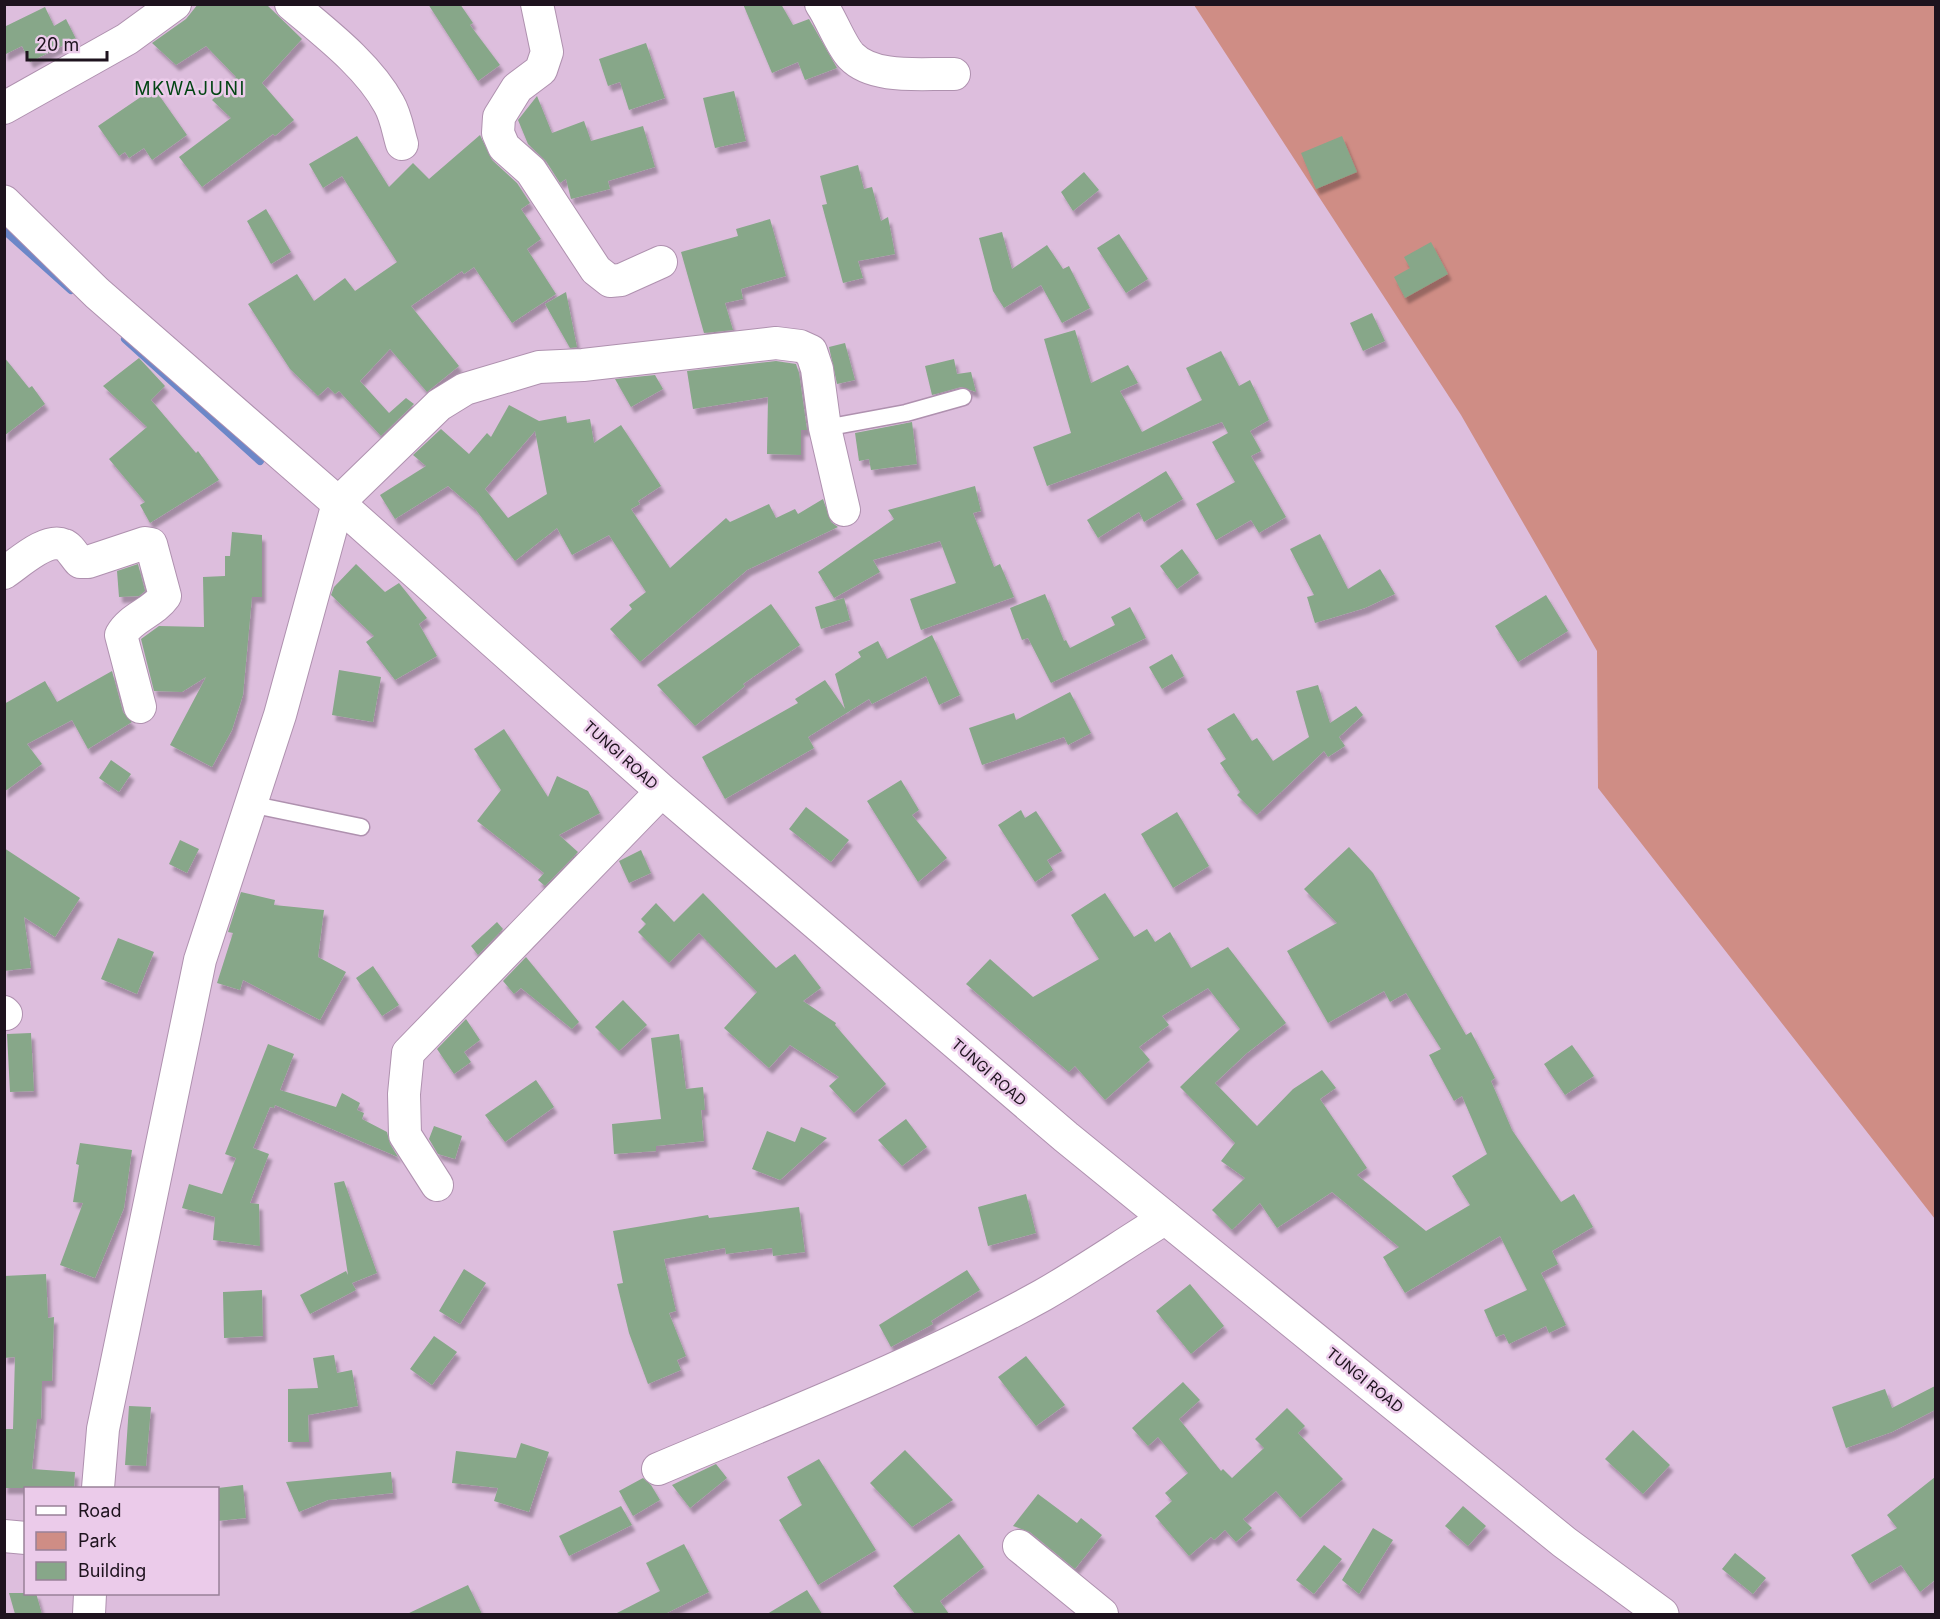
<svg xmlns="http://www.w3.org/2000/svg" width="1940" height="1619" viewBox="0 0 1940 1619" font-family="Inter,sans-serif">
<style>
.green{fill:#cf8d85}
.lines{fill:none;stroke-linecap:round;stroke-linejoin:round}
.stream{stroke:#6c87c8;stroke-width:8}
.building{fill:#87a789;fill-rule:evenodd;filter:url(#shadow)}
.service-casing{stroke:#af91af;stroke-width:19}
.minor-casing{stroke:#af91af;stroke-width:34}
.secondary-casing{stroke:#af91af;stroke-width:35}
.service{stroke:#fff;stroke-width:16}
.minor{stroke:#fff;stroke-width:32}
.secondary{stroke:#fff;stroke-width:33}
.labels{text-anchor:middle;dominant-baseline:central;stroke-width:5;stroke-linejoin:round;paint-order:stroke}
.street-label{font-size:15px;fill:#1e131e;stroke:#ebcbea}
.quarter-label{font-size:18px;letter-spacing:1.5px;fill:#024413;stroke:#ebcbea}
</style>
<defs>
<filter id="shadow"><feDropShadow dx="3.5" dy="6" stdDeviation="1.5" flood-color="#0004"/></filter>
</defs>
<rect width="100%" height="100%" fill="#ddbedd"/>
<path class="green" d="M1194 5H1935V1219L1598 788 1597 651 1461 415Z"/>
<g class="lines">
<path class="stream" d="M4 230 71 290
M125 339 260 461"/>
</g>
<path class="building" d="M198 4H266L302 39 262 83 294 120 275 136 273 134 202 187 179 157 231 118 212 100 236 77 206 46 176 65 152 43 186 19Z
M428 4H460L473 23 470 25 500 65 478 81Z
M743 4H781L793 25 809 19 837 68 805 80 798 62 772 73Z
M45 7 54 26 66 19 76 39 30 62 22 46 4 55V27Z
M646 43 665 98 629 110 620 82 608 86 599 59Z
M154 88 187 135 152 160 144 148 129 158 125 152 119 156 98 126Z
M734 91 746 141 715 148 703 98Z
M537 96 552 133 584 121 591 141 643 126 655 167 608 181 610 189 571 199 566 179 560 183 546 161 528 144 518 120Z
M480 135 492 160 517 183 530 203 521 209 541 239 527 249 556 294 512 323 474 267 464 274 462 271 411 306 459 366 427 392 390 349 360 381 389 413 406 398 414 404 381 436 339 391 335 394 328 387 318 396 290 369 248 304 297 274 314 301 345 278 355 291 397 262 342 176 323 188 309 164 357 136 389 187 413 163 429 179Z
M1342 136 1357 172 1316 189 1301 153Z
M858 165 864 189 872 187 881 221 888 217 895 254 858 261 863 278 843 283 822 205 827 204 820 176Z
M1084 172 1099 190 1073 211 1061 192Z
M266 209 291 252 271 264 247 221Z
M770 219 786 276 741 289 743 299 725 303 733 330 704 333 681 252 738 236 736 229Z
M1002 232 1012 269 1047 245 1063 269 1069 266 1090 308 1062 323 1041 285 1004 308 993 291 979 238Z
M1119 234 1148 279 1126 293 1097 248Z
M1431 242 1448 274 1405 298 1394 277 1410 268 1404 257Z
M566 292 577 347 570 348 545 304Z
M1372 313 1385 341 1363 351 1350 323Z
M1075 330 1091 383 1128 365 1138 383 1120 391 1142 432 1202 400 1186 368 1221 351 1239 386 1250 380 1269 420 1250 431 1261 451 1251 456 1286 517 1259 533 1251 520 1216 540 1196 504 1235 482 1212 442 1228 433 1222 422 1047 486 1033 447 1071 433 1044 339Z
M845 343 855 380 837 384 829 347Z
M4 357 29 388 32 386 45 404 4 436Z
M139 358 165 386 151 400 196 453 198 451 219 480 150 523 140 505 145 502 109 459 147 427 103 386Z
M954 359 957 374 971 372 976 392 961 387 932 395 925 366Z
M776 361 796 364 799 373 807 430H801V455L767 454 768 397 693 409 687 371Z
M655 375 663 389 631 407 615 379Z
M509 405 539 421 566 416 567 423 590 419 594 443 621 425 661 486 638 501 640 504 631 509 670 568 726 518 730 522 769 504 776 518 795 509 798 514 823 499 831 522 838 527 747 570 640 662 610 629 632 609 629 605 646 592 609 535 572 555 557 528 515 561 476 510 448 486 395 519 380 495 426 466 413 455 441 429 469 454 487 433 491 437ZM535 431 547 494 508 518 485 489Z
M912 422 917 464 871 470 869 459 859 461 855 433Z
M1166 471 1183 499 1144 522 1139 512 1098 538 1087 520Z
M975 486 981 511 973 513 994 567 1000 564 1014 597 921 630 910 599 956 583 940 541 873 560 880 572 834 598 818 572 894 519 888 510Z
M232 532 262 535V597H252L243 695 232 730 212 767 170 745 206 677 182 692 154 691 141 639 159 626 204 627 203 577 225 576V556H230Z
M1320 534 1348 589 1380 569 1395 594 1365 608 1315 623 1307 597 1314 595 1290 549Z
M1182 549 1199 573 1177 589 1160 566Z
M138 564 145 591 139 596 119 597 117 571Z
M356 564 385 592 399 583 427 618 419 624 437 656 395 680 366 642 374 636 331 595 334 587Z
M1045 594 1064 641 1066 640 1070 648 1115 625 1111 617 1130 607 1146 638 1051 683 1028 638 1022 640 1010 608Z
M1546 595 1568 631 1518 662 1495 626Z
M844 598 850 620 821 629 815 607Z
M771 604 800 645 743 684 745 686 695 726 657 685Z
M932 635 960 695 939 705 926 676 872 704 869 699 808 737 814 748 725 799 702 757 798 703 795 699 825 680 845 709 835 674 861 657 858 652 878 641 887 659Z
M1172 654 1184 676 1162 689 1149 667Z
M339 670 381 677 373 722 332 715Z
M112 671 123 712 132 722 88 749 72 720 27 744 42 764 4 792V704L45 681 57 702Z
M1318 685 1330 723 1356 706 1363 715 1339 737 1345 746 1328 757 1324 751 1257 815 1237 795 1240 792 1220 763 1226 759 1207 729 1234 713 1252 741 1257 738 1273 761 1309 737 1296 691Z
M1070 692 1091 733 1068 745 1064 737 982 765 969 728 1014 713 1016 720Z
M504 729 548 797 557 776 588 791 600 813 559 835 578 852 545 886 538 880 544 873 477 821 501 790 474 749Z
M111 760 131 774 119 792 99 778Z
M901 780 919 810 912 815 947 858 918 882 867 801Z
M806 807 849 840 831 862 789 829Z
M1021 810 1025 818 1036 811 1062 851 1047 860 1053 870 1035 882 998 825Z
M1177 812 1209 866 1173 888 1141 834Z
M180 840 199 849 187 873 169 864Z
M1349 847 1373 873 1466 1035 1471 1032 1495 1078 1491 1081 1512 1130 1561 1202 1574 1194 1593 1227 1552 1251 1558 1264 1541 1273 1566 1325 1549 1333 1546 1326 1509 1344 1504 1334 1496 1337 1484 1310 1527 1290 1500 1236 1405 1293 1383 1257 1399 1247 1332 1192 1277 1228 1260 1203 1232 1230 1212 1210 1245 1178 1221 1161 1235 1143 1180 1087 1240 1029 1208 988 1162 1016 1169 1025 1139 1047 1150 1060 1105 1100 1075 1066 1069 1072 966 984 990 959 1033 997 1099 959 1071 915 1105 893 1134 937 1147 929 1155 942 1170 932 1191 968 1228 947 1286 1023 1247 1053 1215 1083 1257 1126 1293 1089 1322 1070 1336 1088 1320 1099 1367 1168 1357 1175 1426 1231 1470 1205 1452 1176 1487 1154 1462 1096 1454 1101 1429 1055 1441 1049 1406 993 1390 1002 1384 991 1328 1023 1287 951 1337 923 1304 889Z
M4 848 80 898 55 937 24 917 31 968 4 971Z
M641 850 651 873 629 883 619 861Z
M241 892 275 900 274 905 324 910 318 957 346 972 320 1020 243 980 240 990 217 983 233 933 228 932Z
M703 893 776 968 795 954 821 988 803 1001 836 1023 835 1025 886 1084 854 1113 829 1086 839 1077 790 1045 769 1068 724 1028 757 992 699 933 669 963 638 932 646 924 641 919 656 903 674 922Z
M497 922 503 929 478 955 471 946Z
M118 938 154 952 137 994 101 979Z
M526 957 579 1022 572 1029 521 988 514 994 503 981Z
M373 966 399 1005 382 1016 356 978Z
M623 1000 647 1025 619 1051 595 1027Z
M466 1019 480 1040 464 1052 471 1062 454 1074 437 1049Z
M31 1033 34 1091 10 1092 7 1034Z
M679 1034 686 1089 703 1087 705 1110H701L704 1141 656 1146V1151L614 1154 612 1124 661 1119 651 1038Z
M268 1044 294 1054 280 1090 336 1107 342 1093 360 1103 357 1110 364 1113 362 1119 387 1132 390 1144 398 1157 275 1105 274 1108 270 1107 253 1148 269 1154 250 1203 259 1204 260 1246 213 1240 215 1217 182 1208 189 1184 222 1194 236 1158 225 1154Z
M1572 1045 1594 1076 1565 1095 1544 1064Z
M536 1080 554 1107 505 1142 485 1115Z
M906 1119 927 1147 902 1166 878 1140Z
M434 1126 462 1136 455 1159 438 1154 429 1139Z
M801 1127 827 1138 780 1180 752 1169 767 1131 795 1142Z
M80 1143 132 1150 124 1208 95 1278 60 1265 83 1203 73 1202 79 1165 76 1164Z
M344 1181 377 1273 352 1283 356 1290 310 1314 300 1295 346 1271 348 1275 334 1183Z
M1026 1194 1036 1233 988 1246 978 1207Z
M799 1207 805 1252 773 1256 772 1248 726 1254 725 1248 664 1259 676 1311 669 1313 686 1356 677 1360 681 1370 648 1384 629 1333 617 1284 623 1283 613 1231 708 1215 709 1218Z
M464 1269 486 1283 460 1324 439 1311Z
M967 1270 980 1290 931 1321 933 1324 891 1347 879 1325Z
M46 1274 48 1318 54 1317 52 1381H42L41 1419H37L32 1469 75 1472 74 1488H4V1429H13L15 1357 4 1358V1276Z
M1190 1284 1224 1326 1191 1354 1156 1311Z
M262 1290 263 1336 224 1338 223 1292Z
M434 1336 457 1352 432 1385 410 1369Z
M334 1355 337 1373 352 1370 358 1406 308 1415 309 1442H288V1389L318 1388 313 1358Z
M1026 1356 1065 1405 1036 1426 998 1377Z
M1183 1382 1200 1400 1179 1419 1221 1471 1223 1469 1232 1478 1264 1448 1255 1439 1287 1408 1305 1426 1298 1433 1343 1479 1300 1518 1276 1491 1243 1519 1252 1528 1236 1542 1225 1530 1214 1540 1211 1537 1189 1556 1155 1516 1172 1501 1165 1493 1188 1473 1158 1437 1148 1446 1132 1428Z
M1935 1386V1410L1892 1432 1846 1448 1832 1407 1885 1389 1892 1408Z
M129 1406 151 1407 146 1466 125 1465Z
M1633 1430 1670 1465 1643 1494 1605 1459Z
M521 1443 549 1452 529 1512 494 1501 498 1488 452 1483 456 1451 516 1458Z
M905 1450 953 1500 912 1527 870 1483Z
M819 1459 876 1550 818 1585 779 1520 802 1505 787 1477Z
M716 1464 727 1478 690 1508 672 1485Z
M391 1472 393 1493 328 1500 299 1512 286 1482Z
M1935 1477V1580L1920 1592 1901 1565 1869 1584 1851 1555 1897 1528 1887 1515Z
M643 1478 651 1485 660 1500 633 1516 619 1491Z
M243 1485 246 1518 218 1521V1488Z
M1038 1494 1077 1523 1081 1518 1102 1535 1075 1569 1030 1532 1013 1526Z
M621 1506 632 1525 569 1556 559 1536Z
M1463 1506 1486 1526 1468 1546 1445 1526Z
M1373 1528 1393 1540 1359 1594 1342 1580Z
M959 1534 984 1567 940 1601 949 1614H915L893 1586Z
M684 1544 709 1592 665 1614H615L660 1591 646 1563Z
M1324 1545 1342 1559 1314 1594 1296 1580Z
M1735 1553 1766 1578 1753 1594 1722 1569Z
M468 1585 482 1614H407Z
M807 1590 822 1614H767Z
M9 1593H36L42 1614H15Z"/>
<g class="lines">
<g class="service-casing">
<path id="service" d="M825 428 906 413 963 397
M250 804 361 827"/>
</g>
<g class="minor-casing">
<path id="minor" d="M291 4C324 32 368 65 389 104 396 116 398 131 402 144
M537 4 547 52 541 70 517 88 499 117 498 133 504 147 531 171 596 270 610 281 621 280 661 262
M821 4C831 18 841 46 851 56 874 80 923 73 954 74
M4 108 127 39 175 4
M4 573C18 564 46 537 64 545 70 547 75 557 80 562H88L145 543 151 544 165 596C153 613 131 617 121 635L140 707
M4 1012 6 1014
M437 1185 405 1135 404 1094 408 1053 662 791
M658 1469C788 1414 920 1363 1043 1295 1085 1271 1125 1243 1166 1218
M98 1488 103 1429 200 960 280 715 338 503 439 405 465 389 539 367 583 365 776 343 800 346 811 351 817 369 825 428 844 510
M4 1536 26 1538
M1019 1546 1102 1614
M89 1614 90 1594"/>
</g>
<g class="secondary-casing">
<path id="secondary" d="M4 202 97 293 338 503 662 791 1066 1137 1564 1542 1662 1614"/>
</g>
<use href="#service" class="service"/>
<use href="#minor" class="minor"/>
<use href="#secondary" class="secondary"/>
</g>
<g class="labels">
<g class="street-label">
<text transform="translate(621 755) rotate(42)">TUNGI ROAD</text>
<text transform="translate(989 1072) rotate(41)">TUNGI ROAD</text>
<text transform="translate(1365 1380) rotate(39)">TUNGI ROAD</text>
</g>
<g class="quarter-label">
<text x="190" y="88">MKWAJUNI</text>
</g>
</g>
<rect width="1940" height="1619" fill="none" stroke="#1e131e" stroke-width="12"/>
<rect x="24" y="1487" width="195" height="108" fill="#ebcbea" stroke="#998198" stroke-width="1.5"/>
<rect x="36" y="1506" width="30" height="9" fill="#ffffff" stroke="#998198" stroke-width="1.5"/>
<text x="78" y="1517" font-size="18" fill="#1e131e">Road</text>
<rect x="36" y="1532" width="30" height="18" fill="#cf8d85" stroke="#998198" stroke-width="1.5"/>
<text x="78" y="1547" font-size="18" fill="#1e131e">Park</text>
<rect x="36" y="1562" width="30" height="18" fill="#87a789" stroke="#998198" stroke-width="1.5"/>
<text x="78" y="1577" font-size="18" fill="#1e131e">Building</text>
<path d="M27 51v9h80v-9" fill="none" stroke="#1e131e" stroke-width="3"/>
<text x="36" y="51" font-size="18" fill="#1e131e" stroke="#ebcbea" stroke-width="4.5" paint-order="stroke">20 m</text>
</svg>
